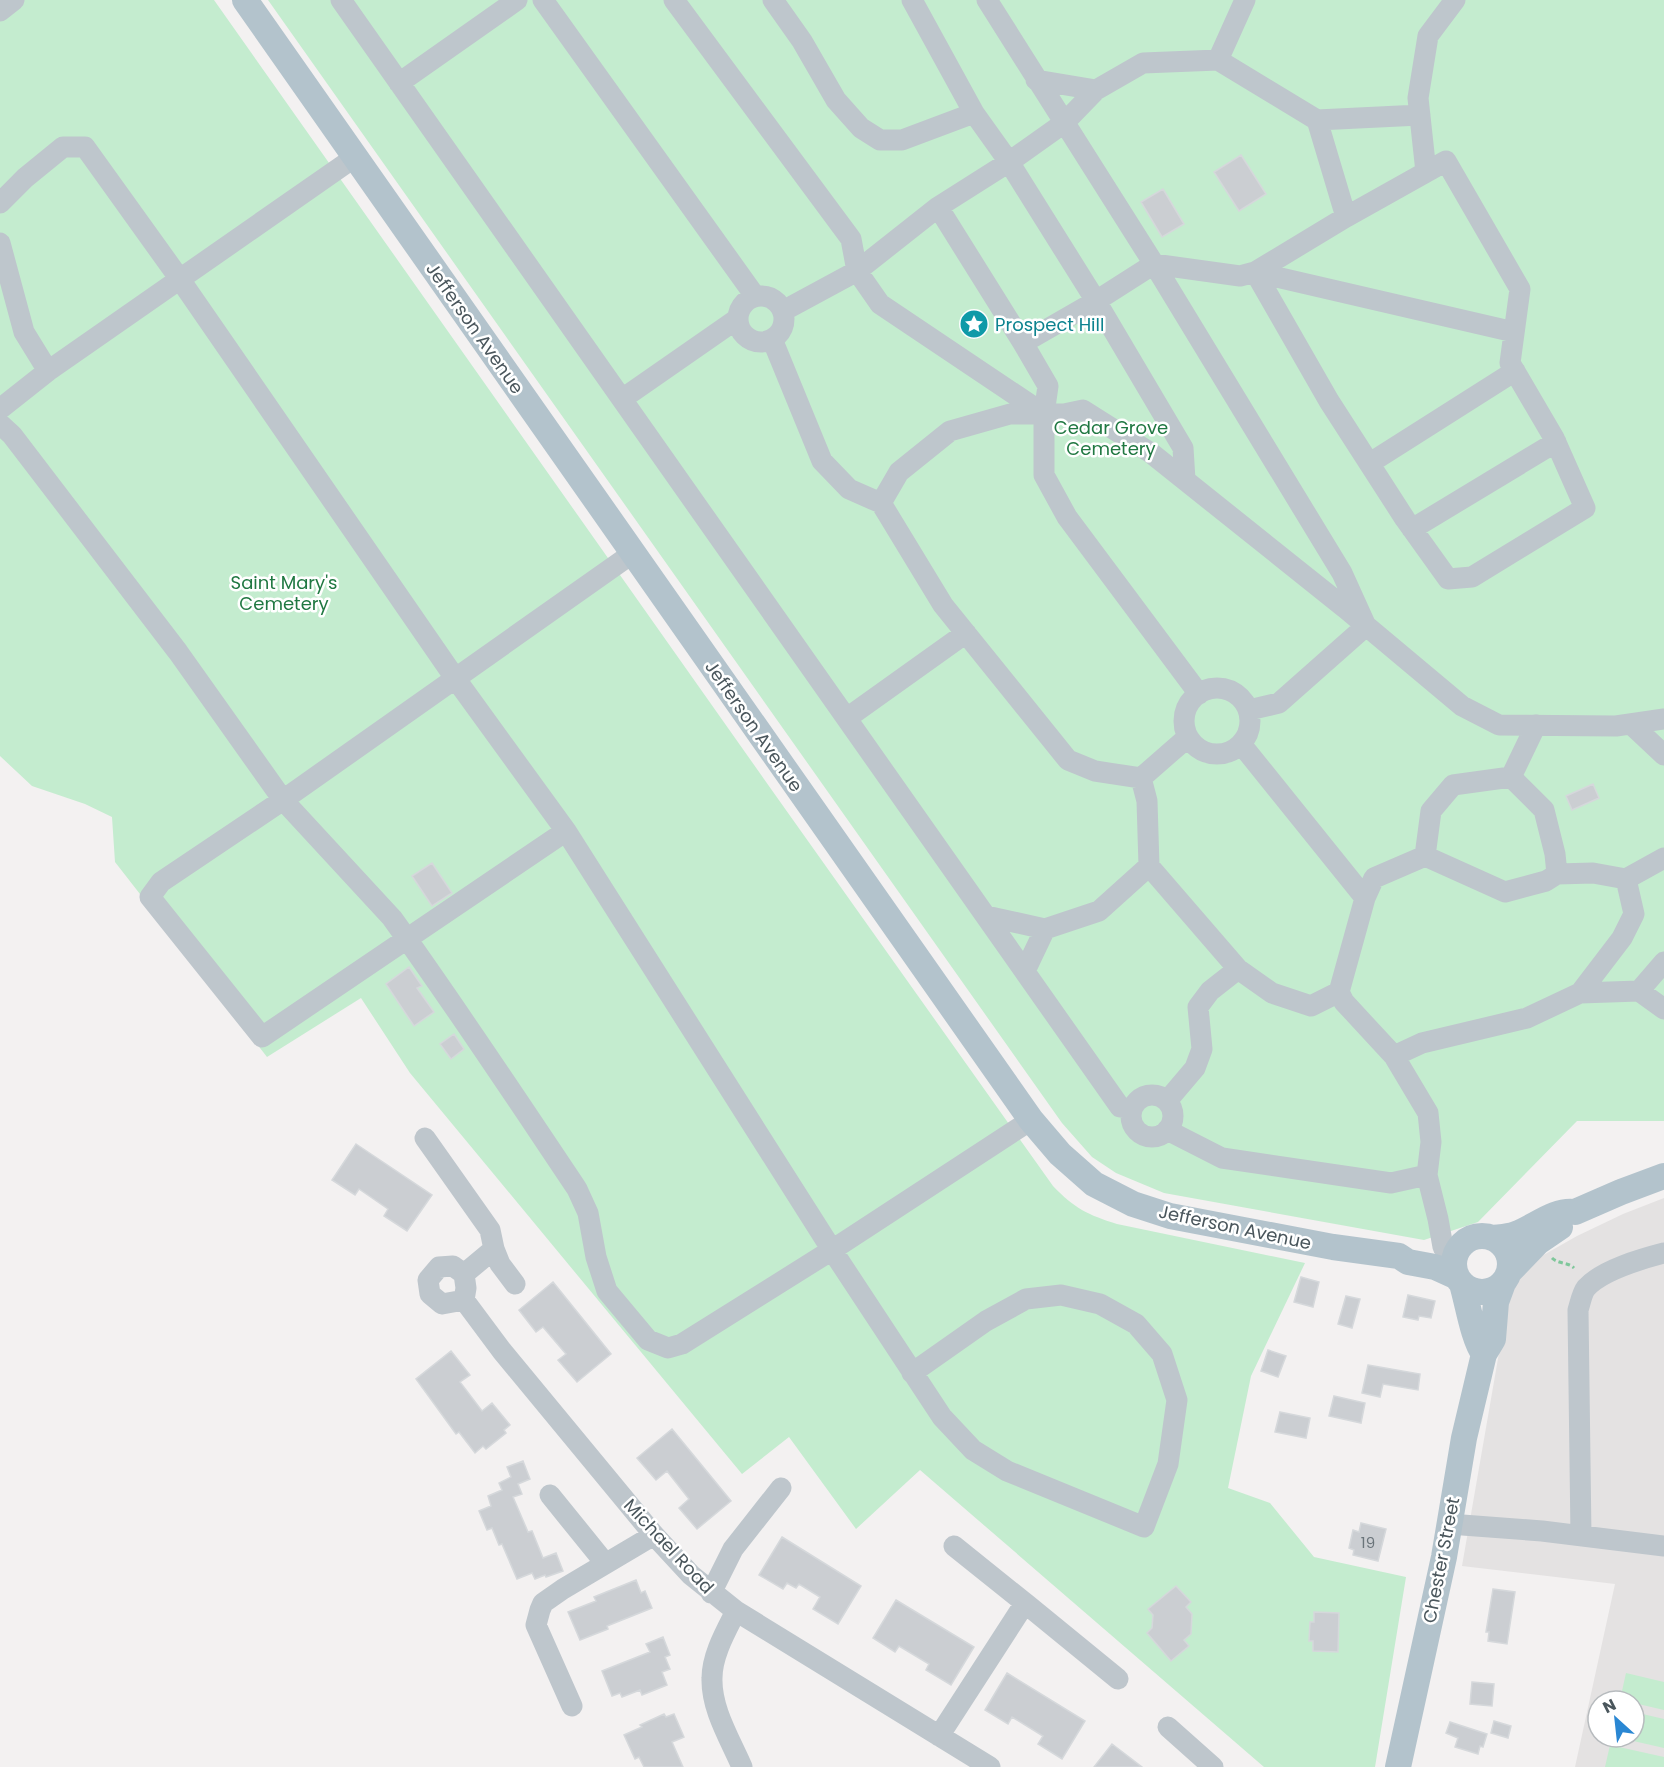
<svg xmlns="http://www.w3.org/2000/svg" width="1664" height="1767" viewBox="0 0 1664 1767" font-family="Poppins,sans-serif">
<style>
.education{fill:#e4e2e2;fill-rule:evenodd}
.green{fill:#c4eccf}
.building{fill:#cbced2;stroke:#d5d8db;stroke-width:1.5}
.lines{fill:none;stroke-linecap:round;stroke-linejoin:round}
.path{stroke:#7fc79b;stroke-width:3;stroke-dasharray:4.5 3;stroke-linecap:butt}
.minor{stroke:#bec6cc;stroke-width:21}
.major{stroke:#b3c3cc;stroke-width:26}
.labels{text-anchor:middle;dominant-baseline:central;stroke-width:5;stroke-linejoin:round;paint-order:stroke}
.number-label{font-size:15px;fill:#6a747a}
.culture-label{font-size:18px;fill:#0d838f;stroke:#fff;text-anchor:start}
.street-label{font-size:18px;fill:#4a565c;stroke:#fff}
.park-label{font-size:18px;fill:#207842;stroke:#fff}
</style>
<rect width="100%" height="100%" fill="#f3f1f1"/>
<path class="education" d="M1664 1198V1767H1575L1615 1584 1462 1566 1508 1301 1516 1278 1533 1261 1577 1236 1623 1214ZM1598 1701H1634V1737H1598Z"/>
<path class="green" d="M0 0H214L776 796 1053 1186C1074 1208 1088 1215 1117 1224L1305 1263 1251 1376 1228 1488 1270 1503 1314 1557 1406 1577 1375 1767H1264L920 1470 856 1529 789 1437 742 1474 410 1073 361 998 267 1057 115 862 112 817 85 804 32 786 0 756Z
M268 0H1664V1121H1577L1478 1222 1424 1240 1164 1193 1116 1173 1092 1157 1062 1123Z
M1626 1673 1664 1682V1710L1634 1703V1701L1620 1700Z
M1634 1712 1664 1719V1748L1616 1737H1634Z
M1610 1745 1664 1757V1767H1605Z"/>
<path class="building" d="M1241 155 1266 194 1239 211 1214 172Z
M1163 189 1184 224 1162 237 1141 202Z
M1593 784 1599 798 1572 810 1566 796Z
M432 863 452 893 432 906 412 876Z
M409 967 422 986 417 988 434 1012 414 1026 386 984Z
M454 1034 464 1049 451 1059 440 1044Z
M356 1144 432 1195 407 1231 384 1216 388 1209 359 1189 355 1195 332 1180Z
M1301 1277 1319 1282 1313 1307 1294 1302Z
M553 1282 611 1354 577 1382 558 1360 566 1354 543 1327 536 1332 519 1310Z
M1408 1295 1435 1301 1431 1318 1419 1316 1418 1320 1403 1317Z
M1346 1296 1360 1299 1352 1328 1338 1324Z
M1268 1350 1286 1356 1278 1377 1261 1371Z
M451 1351 470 1375 460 1382 482 1411 492 1403 510 1425 504 1430 506 1433 486 1449 483 1446 475 1453 459 1432 456 1434 416 1379Z
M1368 1365 1420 1374 1418 1390 1383 1384 1380 1397 1362 1393Z
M1334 1396 1365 1403 1361 1423 1329 1416Z
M1280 1412 1310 1418 1306 1438 1275 1432Z
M672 1429 731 1501 697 1529 679 1508 689 1499 667 1471 656 1480 637 1458Z
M523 1461 530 1479 518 1484 522 1494 513 1497 528 1532 532 1531 543 1558 556 1553 563 1571 546 1577 545 1575 535 1579 532 1573 517 1579 502 1544 499 1545 492 1528 487 1530 479 1511 491 1506 488 1496 502 1490 499 1483 511 1477 507 1467Z
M1361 1523 1386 1529 1378 1561 1353 1555 1354 1550 1349 1548 1353 1530 1359 1532Z
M782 1537 861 1586 838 1624 813 1609 820 1597 799 1584 796 1588 787 1583 783 1589 759 1575Z
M636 1580 641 1593 645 1591 652 1608 607 1626 608 1629 580 1640 568 1612 596 1601 594 1597Z
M1176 1586 1191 1602 1186 1607 1192 1614 1191 1634 1184 1640 1189 1646 1171 1661 1147 1633 1152 1628 1153 1615 1148 1609Z
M1493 1589 1515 1592 1507 1644 1488 1641 1489 1632H1486Z
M896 1600 974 1647 951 1685 926 1670 929 1664 899 1646 895 1652 873 1638Z
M1314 1612 1339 1613 1338 1652 1313 1651V1641H1309L1310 1622H1314Z
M663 1637 670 1655 665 1657 670 1669 662 1672 667 1685 642 1695 640 1690 622 1697 620 1693 612 1696 602 1671 650 1652 646 1644Z
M1007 1673 1085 1721 1062 1759 1038 1744 1043 1736 1012 1717 1008 1724 985 1710Z
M1472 1682 1494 1684 1492 1706 1470 1704Z
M664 1714 666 1717 674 1714 684 1737 672 1742 683 1767H644L639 1757 635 1759 624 1735 642 1727 640 1725Z
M1494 1721 1511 1726 1508 1738 1491 1733Z
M1450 1722 1487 1734 1483 1747 1480 1746 1478 1754 1455 1747 1458 1738 1446 1733Z
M1112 1744 1142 1767H1094Z"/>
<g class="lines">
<path class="path" d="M1552 1258C1558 1264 1568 1262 1574 1268"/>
<path class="minor" d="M341 0 1120 1107 1132 1109
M543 0 755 296
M674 0 851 239 857 271 880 304 1044 414H1064L1083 410 1151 453 1345 608 1462 706 1499 725 1616 726 1664 719
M773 0 802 41 836 100 861 128 880 140H902L974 113
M912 0 974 113 1009 162 938 207 1023 343 1096 301 1154 264 987 0
M0 11 14 0
M1218 60 1317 120 1420 115
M1036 80 1096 90 1064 123 1009 162 1096 301 1183 448 1185 480
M399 83 517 0
M1096 90 1143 63 1218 60 1245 0
M1317 120 1346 217
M1426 172 1418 98 1428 36 1455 0
M0 203 25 178 63 147H85L179 278 455 678 566 831 832 1250 1031 1120
M0 243 24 332 48 371
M1255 272 1514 332
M738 319a23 23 0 1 1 46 0a23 23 0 1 1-46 0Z
M783 311 857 271 938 207
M772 339 822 461 849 489 881 503 943 605 1068 760 1095 771 1141 778 1188 737
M1023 343 1048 386 1044 414V475L1067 517 1199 694
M622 399 737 319
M0 409 48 371 355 157
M0 424 12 435 178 652 283 800 392 918C456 1007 516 1098 577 1189L588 1213 596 1257 607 1291 648 1340 668 1348 682 1344 832 1250 942 1417 973 1450 1007 1471 1144 1527 1168 1464 1177 1400 1162 1354 1136 1324 1100 1304 1061 1295 1026 1299 986 1321 912 1373
M1370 463 1515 371
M881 503 899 472 950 431 1010 414H1044
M1412 529 1556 442
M1184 721a33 33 0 1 1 66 0a33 33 0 1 1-66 0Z
M1249 710 1279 703 1366 626 1342 573 1154 264 1240 276 1255 272 1329 401 1405 519 1448 579 1472 577 1585 508 1554 438 1510 363 1520 289 1446 161 1346 217 1255 272
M847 718 966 633
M1631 724 1664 755
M1241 744 1365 898 1339 992 1344 1002 1394 1056 1422 1043 1527 1018 1580 993 1639 991 1664 962
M1511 777 1536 725
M1141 778 1147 801 1149 866 1238 969
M566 831 262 1037 150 897 161 882 283 800 633 553
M1557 874 1593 873 1626 879 1634 914 1622 938 1580 993
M1626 879 1664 858
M1365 898 1374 878 1425 856 1431 811 1453 785 1511 777 1544 810 1555 854 1557 874 1546 881 1505 892 1425 856
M986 916 1045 929 1099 911 1149 866
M1025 971 1045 929
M1639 991 1664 1009
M1394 1056 1428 1113 1431 1142 1427 1175 1438 1219 1443 1247
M1131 1116a21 21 0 1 1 42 0a21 21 0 1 1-42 0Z
M1167 1101 1195 1068 1202 1049 1198 1007 1210 991 1238 969 1272 993 1311 1006 1339 992
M1167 1130 1222 1158 1391 1183 1427 1175
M425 1138 490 1230 494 1249 464 1274
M494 1249 500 1264 515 1284
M464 1300 442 1304 430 1294 428 1280 439 1267 453 1266 464 1274 466 1288 464 1300 502 1351 654 1535 691 1575 736 1611 990 1767
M550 1495 605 1563
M1449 1524 1542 1531 1664 1546
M1581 1536 1578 1310C1580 1304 1582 1293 1586 1288 1602 1270 1641 1259 1664 1253
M711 1593 733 1549 781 1488
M1025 1603 1118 1679
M736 1611C726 1631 712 1655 712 1678 711 1709 730 1739 742 1767
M572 1706 536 1625 540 1610 543 1603 563 1589 654 1535
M1168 1727 1213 1767
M939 1736 1025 1603 954 1546"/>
<path class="major" d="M245 0 1031 1120 1060 1154 1094 1184 1133 1204 1170 1216 1333 1247 1399 1256 1408 1262 1435 1267 1457 1277
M1454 1264a28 28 0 1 1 56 0a28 28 0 1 1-56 0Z
M1492 1238C1501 1237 1509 1237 1516 1234 1535 1227 1554 1209 1575 1212L1621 1192 1664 1176
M1510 1271 1538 1242 1560 1227
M1462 1284C1468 1304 1473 1339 1484 1354
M1398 1767 1444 1557 1464 1438 1484 1354 1493 1339 1496 1302 1503 1283"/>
</g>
<defs>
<g id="sight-disc" transform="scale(1.5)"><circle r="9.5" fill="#0f9aa8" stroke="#fff"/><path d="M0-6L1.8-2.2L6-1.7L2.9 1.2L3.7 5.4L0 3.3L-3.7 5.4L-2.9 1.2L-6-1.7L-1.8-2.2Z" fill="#fff"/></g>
</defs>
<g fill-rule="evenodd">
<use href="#sight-disc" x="974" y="324"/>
</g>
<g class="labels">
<g class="number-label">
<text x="1368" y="1542">19</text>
</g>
<g class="culture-label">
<text x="995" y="324">Prospect Hill</text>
</g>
<g class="street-label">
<text transform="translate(475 328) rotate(55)">Jefferson Avenue</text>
<text transform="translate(754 726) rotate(55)">Jefferson Avenue</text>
<text transform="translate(1235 1227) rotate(12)">Jefferson Avenue</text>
<text transform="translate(669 1546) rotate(47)">Michael Road</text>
<text transform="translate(1441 1560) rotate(-79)">Chester Street</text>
</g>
<g class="park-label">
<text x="1111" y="427">Cedar Grove<tspan x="1111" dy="21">Cemetery</tspan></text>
<text x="284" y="582">Saint Mary's<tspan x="284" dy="21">Cemetery</tspan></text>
</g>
</g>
<g transform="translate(1616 1719) rotate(333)"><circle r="28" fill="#ffffff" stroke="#b7bbbe" stroke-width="1.5"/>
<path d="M0-4.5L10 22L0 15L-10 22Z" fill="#2a87d3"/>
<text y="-9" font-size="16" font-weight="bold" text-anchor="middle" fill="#4a565c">N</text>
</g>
</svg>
